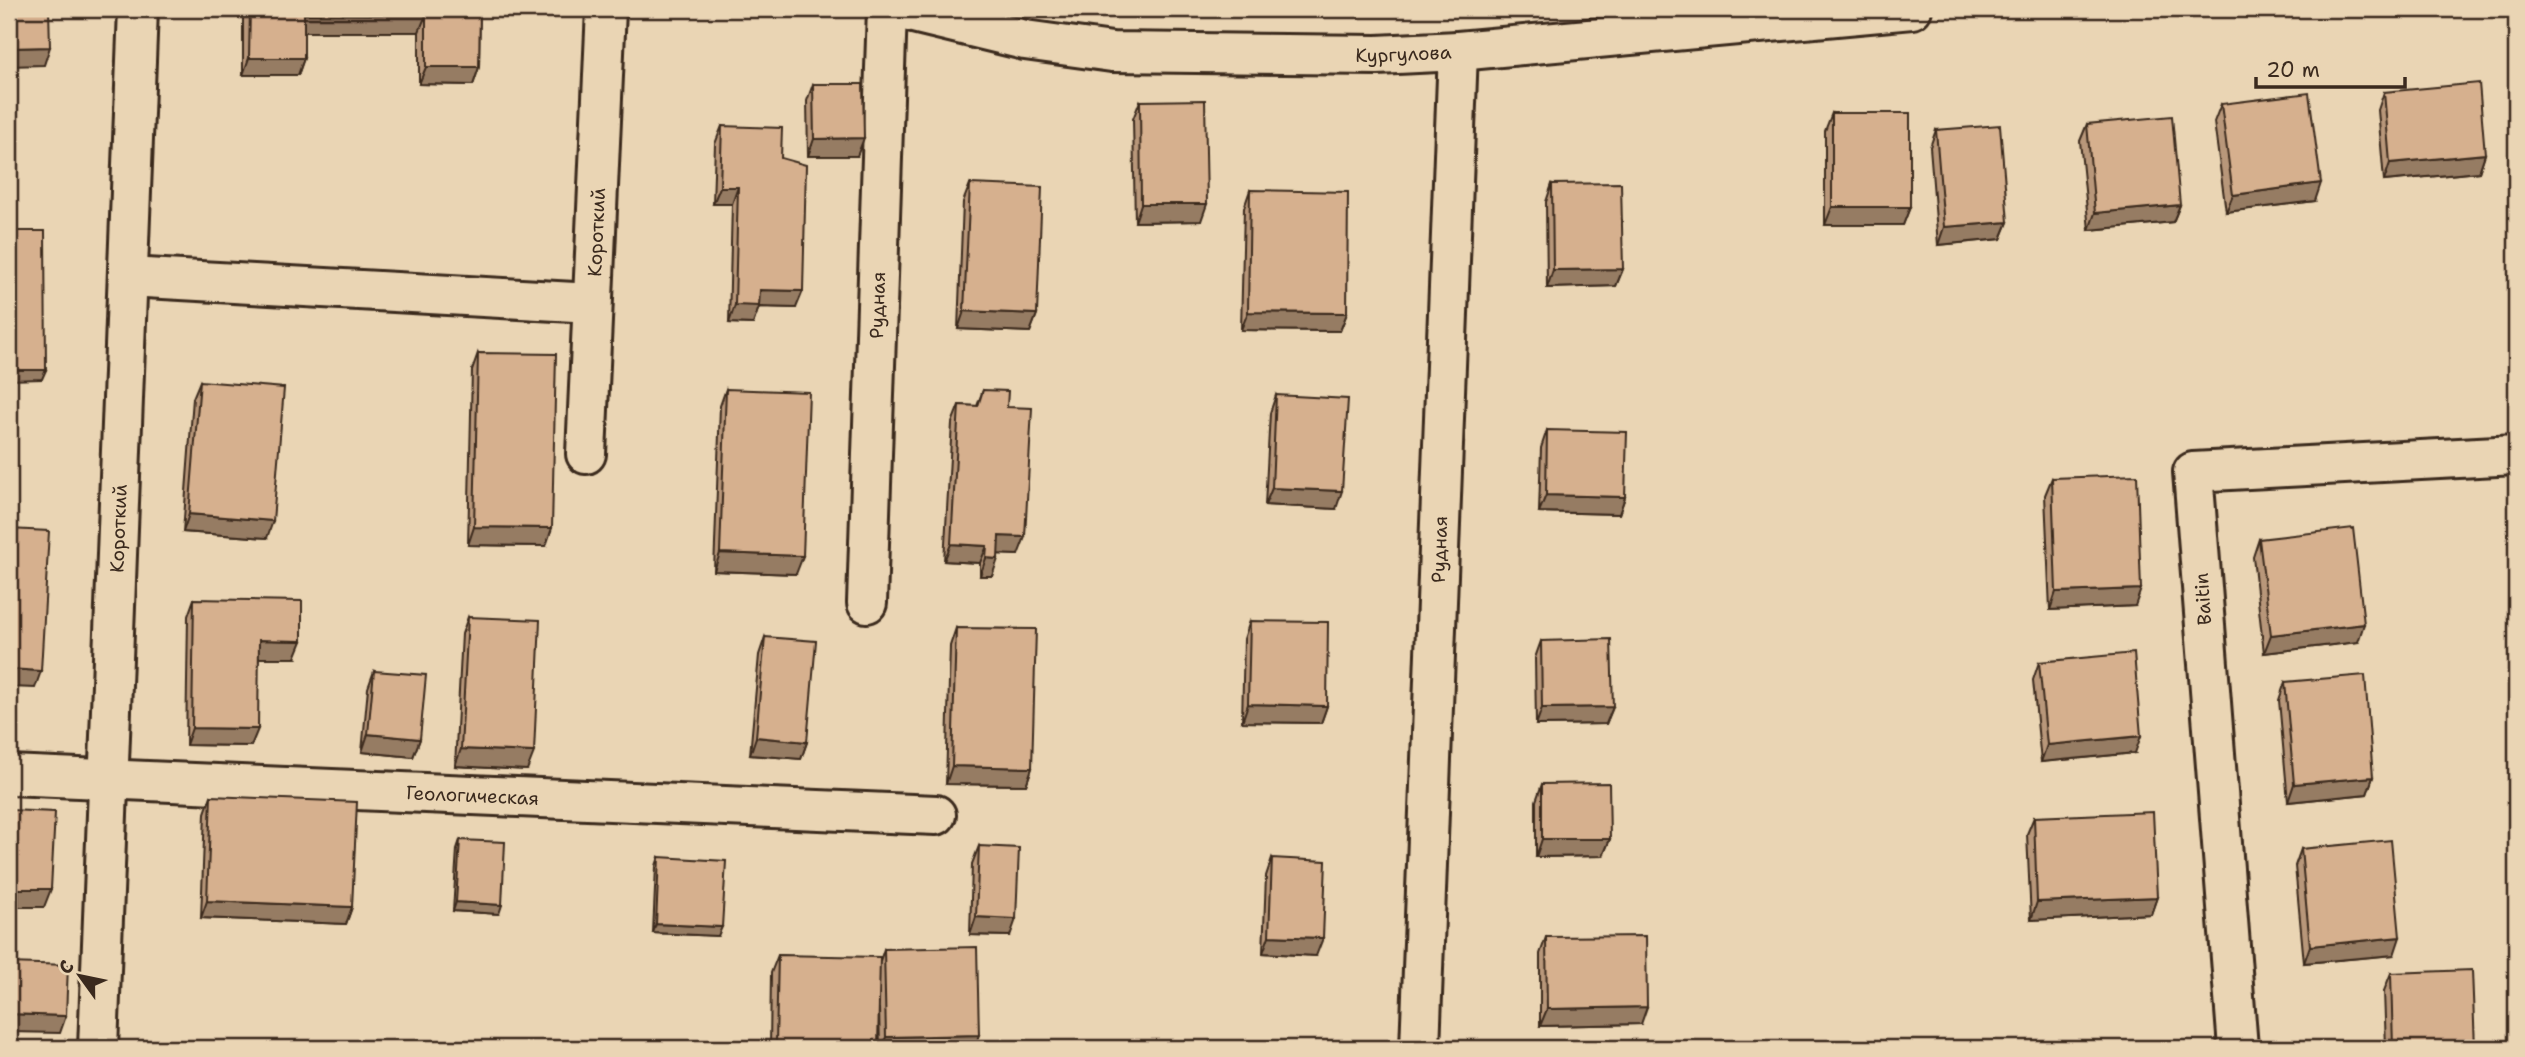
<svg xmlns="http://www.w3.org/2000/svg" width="2525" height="1057" viewBox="0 0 2525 1057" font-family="'Shantell Sans',sans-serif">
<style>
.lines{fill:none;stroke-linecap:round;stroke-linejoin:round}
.minor-casing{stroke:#3b2a1e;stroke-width:44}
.minor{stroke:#ead5b4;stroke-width:38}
.wall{fill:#b8977a;stroke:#3b2a1e;stroke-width:2}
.shaded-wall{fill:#967b63;stroke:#3b2a1e;stroke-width:2}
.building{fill:#d6b08e;stroke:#3b2a1e;stroke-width:2}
.labels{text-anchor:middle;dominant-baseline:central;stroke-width:5;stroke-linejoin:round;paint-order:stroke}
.street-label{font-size:19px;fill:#3b2a1e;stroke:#ead5b4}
</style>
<rect width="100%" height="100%" fill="#ead5b4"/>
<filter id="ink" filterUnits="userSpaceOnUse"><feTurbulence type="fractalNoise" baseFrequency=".0143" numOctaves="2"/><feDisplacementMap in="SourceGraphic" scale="14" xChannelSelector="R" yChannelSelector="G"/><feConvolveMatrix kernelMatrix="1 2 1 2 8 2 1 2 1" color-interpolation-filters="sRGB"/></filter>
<g filter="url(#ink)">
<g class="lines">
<g class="minor-casing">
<g id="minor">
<path id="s1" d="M897 9 1025 40 1112 52 1377 55 1458 51 1912 9"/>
<path d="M128 277 592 303"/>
<path id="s2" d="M586 454 606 9"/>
<path id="s3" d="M867 603 887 9"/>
<path id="s4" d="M9 775 936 815"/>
<path id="s5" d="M98 1048 138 9"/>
<path id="s6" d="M1420 1048 1458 51"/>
<path d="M2238 1048 2193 472 2516 455"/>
</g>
</g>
<use href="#minor" class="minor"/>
</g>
<path class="wall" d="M243 9H480L479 67 473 85 419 84V32H304V58L298 75H243Z
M813 84 857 156H808L807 101Z
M2384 92 2485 154 2479 172 2384 181 2378 110Z
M1140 101 1201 221 1135 222 1133 119Z
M2221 104 2315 201 2226 212 2214 122Z
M1832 113 1910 207 1903 225H1825V131Z
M2087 124 2180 205 2173 222 2089 230 2080 141Z
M722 126 781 158 796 308 759 307 753 324 729 323 732 204H713L715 144Z
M1936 130 2008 222 2001 239 1938 245 1930 147Z
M970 184 1037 314 1030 332 958 329 963 202Z
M1552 184 1623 269 1616 286 1547 288 1546 202Z
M1250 190 1347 313 1340 331 1241 330 1244 208Z
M478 353 546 546 468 545 472 370Z
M200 381 267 538 183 532 193 398Z
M726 389 796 574 714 571 720 406Z
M983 390 1007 407 1018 555 998 554 992 576H980V563L944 561 952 423 959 405 977 406Z
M1276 395 1336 509 1265 505 1270 413Z
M1547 430 1625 497 1619 514 1539 512 1541 448Z
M2052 478 2135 606 2050 610 2045 495Z
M2259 539 2358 642 2264 653 2253 557Z
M194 599 295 658H259L251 746 186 745 188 616Z
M468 617 527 770 455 766 462 634Z
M1250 621 1327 706 1321 723 1242 722 1244 639Z
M956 628 1032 768 1026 785 946 784 950 646Z
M765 637 807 742 801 759 750 755 759 655Z
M1541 641 1613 707 1606 724 1536 725 1535 658Z
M2039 662 2135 753 2041 762 2033 680Z
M374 671 420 739 413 757 362 752 368 688Z
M2285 682 2373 777 2367 794 2288 802 2279 700Z
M1542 784 1610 839 1603 856 1536 857V801Z
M211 796 352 907 346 924 201 918 205 813Z
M2034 817 2157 897 2151 914 2031 920 2027 834Z
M460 840 499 914 453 911 457 849Z
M979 846 1010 936 970 935 972 864Z
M2301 849 2394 955 2304 963 2295 866Z
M659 857 718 936 653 933 656 866Z
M1272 858 1316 956 1263 953 1266 876Z
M1546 937 1641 1024 1540 1026V954Z
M884 949 974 1048H880L879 1008 877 1048H770L771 973 778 955 880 961Z
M2391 973 2475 1048H2386L2384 991Z"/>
<path class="shaded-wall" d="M304 14 426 15 419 32H298Z
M50 47 44 65 9 66V48Z
M249 58H304L298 75H243Z
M426 67H479L473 85 419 84Z
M864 138 857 156H808L814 139Z
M2485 154 2479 172 2384 181 2390 163Z
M2321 183 2315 201 2226 212 2233 195Z
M720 187H738L732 204H713Z
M1141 204H1207L1201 221 1135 222Z
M2180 205 2173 222 2089 230 2095 213Z
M1832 207H1910L1903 225H1825Z
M2008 222 2001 239 1938 245 1944 227Z
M1623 269 1616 286 1547 288 1553 270Z
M760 290 803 291 796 308 759 307 753 324 729 323 735 305Z
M964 311 1037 314 1030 332 958 329Z
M1248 312 1347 313 1340 331 1241 330Z
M9 370H46L42 379 9 380Z
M1272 488 1342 491 1336 509 1265 505Z
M1546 495 1625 497 1619 514 1539 512Z
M189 514 273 521 267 538 183 532Z
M474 527 552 528 546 546 468 545Z
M999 536 1025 537 1018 555 992 554Z
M951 544 987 546 980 563 944 561Z
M720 553 803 556 796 574 714 571Z
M986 558 998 559 992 576H980Z
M2141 589 2135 606 2050 610 2056 592Z
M2364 624 2358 642 2264 653 2271 635Z
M259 640 302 641 295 658H253Z
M9 669 41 671 35 688 9 687Z
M1248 704 1327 706 1321 723 1242 722Z
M1613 707 1606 724 1536 725 1542 708Z
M192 728 258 729 251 746 186 745Z
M368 734 420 739 413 757 362 752Z
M2141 736 2135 753 2041 762 2047 745Z
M756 737 807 742 801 759 750 755Z
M461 749 534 752 527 770 455 766Z
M952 766 1032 768 1026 785 946 784Z
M2373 777 2367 794 2288 802 2294 784Z
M1542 839H1610L1603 856 1536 857Z
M9 889H51L44 907H9Z
M2157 897 2151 914 2031 920 2037 902Z
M207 901 352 907 346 924 201 918Z
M456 902 502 905 499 914 453 911Z
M976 917 1016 919 1010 936 970 935Z
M656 924 722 927 718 936 653 933Z
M1269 936 1323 938 1316 956 1263 953Z
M2400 937 2394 955 2304 963 2310 946Z
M1647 1007 1641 1024 1540 1026 1547 1009Z
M9 1014 66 1016 60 1033 9 1032Z
M979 1035 974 1048H882L886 1037Z
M776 1044 878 1046 877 1048H774Z"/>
<path class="building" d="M9 9H49L50 47 9 48Z
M250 9H480L479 67H426V15L304 14V58H249Z
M2479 83 2485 154 2390 163 2384 92Z
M813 84H863L864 138 814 139Z
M2309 93 2321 183 2233 195 2221 104Z
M1205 100 1207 204H1141L1140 101Z
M1832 113H1910V207H1832Z
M2172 116 2180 205 2095 213 2087 124Z
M2000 125 2008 222 1944 227 1936 130Z
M722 126 782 128 781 158 806 165 803 291 760 290 759 306 735 305 738 187H720Z
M1621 183 1623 269 1553 270 1552 184Z
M970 184 1042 187 1037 314 964 311Z
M1250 190 1348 192 1347 313 1248 312Z
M9 231H45L46 370H9Z
M478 353 556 354 552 528 474 527Z
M200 381 284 388 273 521 189 514Z
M726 389 809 392 803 556 720 553Z
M983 390 1008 391 1007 407 1032 408 1025 537 999 536 998 559 986 558 987 546 951 544 959 405 978 406Z
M1276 395 1348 399 1342 491 1272 488Z
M1547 430 1627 432 1625 497 1546 495Z
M2137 475 2141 589 2056 592 2052 478Z
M2353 528 2364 624 2271 635 2259 539Z
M9 529 49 531 41 671 9 669Z
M194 599 302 601V641L259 640 258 729 192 728Z
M468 617 540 620 534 752 461 749Z
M1250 621 1328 622 1327 706 1248 704Z
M956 628 1036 629 1032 768 952 766Z
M765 637 816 641 807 742 756 737Z
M1611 639 1613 707 1542 708 1541 641Z
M2134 653 2141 736 2047 745 2039 662Z
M374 671 426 675 420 739 368 734Z
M2365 675 2373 777 2294 784 2285 682Z
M1609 783 1610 839H1542V784Z
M211 796 357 802 352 907 207 901Z
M9 810 55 812 51 889H9Z
M2153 812 2157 897 2037 902 2034 817Z
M460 840 505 842 502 905 456 902Z
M2391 840 2400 937 2310 946 2301 849Z
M979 846 1019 848 1016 919 976 917Z
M659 857 726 861 722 927 656 924Z
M1272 858 1326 861 1323 938 1269 936Z
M1646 936 1647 1007 1547 1009 1546 937Z
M977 947 979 1035 886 1037 884 949Z
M778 955 880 957 878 1046 776 1044Z
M9 963 68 965 66 1016 9 1014Z
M2472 970 2475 1048H2393L2391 973Z"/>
</g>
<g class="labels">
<g class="street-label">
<text stroke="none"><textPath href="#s1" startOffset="511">Кургулова</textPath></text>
<text stroke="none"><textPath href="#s2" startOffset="222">Короткий</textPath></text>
<text stroke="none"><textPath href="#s3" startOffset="298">Рудная</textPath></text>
<text stroke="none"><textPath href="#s5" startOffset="520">Короткий</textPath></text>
<text stroke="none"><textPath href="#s6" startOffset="499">Рудная</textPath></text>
<text transform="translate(2203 599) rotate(-94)">Baitin</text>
<text stroke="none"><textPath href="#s4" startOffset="464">Геологическая</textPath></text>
</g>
</g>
<rect width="2525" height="1057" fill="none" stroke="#ead5b4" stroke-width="35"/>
<rect x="18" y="18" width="2490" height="1022" fill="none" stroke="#3b2a1e" stroke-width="2.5" filter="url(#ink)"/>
<g transform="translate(80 976) rotate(303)" stroke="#ead5b4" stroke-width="5" paint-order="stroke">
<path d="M0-5L12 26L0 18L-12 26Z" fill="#3b2a1e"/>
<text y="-10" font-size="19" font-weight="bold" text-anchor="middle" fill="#3b2a1e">С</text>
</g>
<path d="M2256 77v10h149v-10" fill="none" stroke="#3b2a1e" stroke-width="3.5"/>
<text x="2266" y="77" font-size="21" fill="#3b2a1e" stroke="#ead5b4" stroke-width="5" paint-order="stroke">20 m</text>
</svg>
